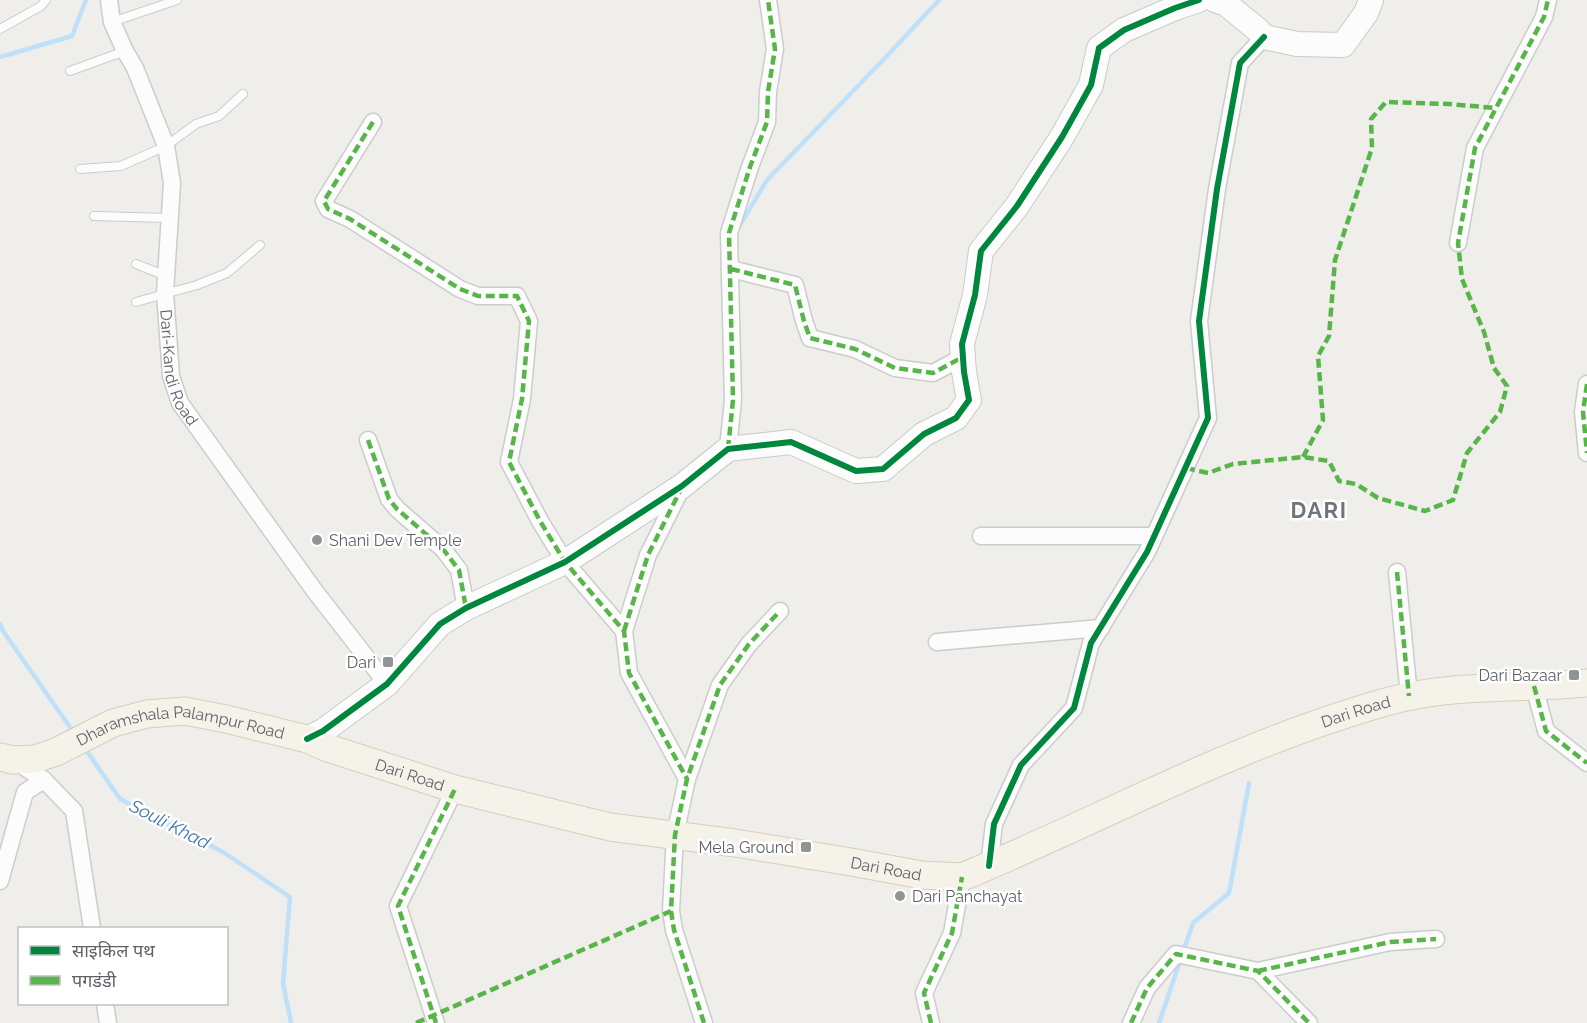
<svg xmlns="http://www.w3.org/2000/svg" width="1587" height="1023" viewBox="0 0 1587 1023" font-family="Raleway,'Noto Sans Devanagari',sans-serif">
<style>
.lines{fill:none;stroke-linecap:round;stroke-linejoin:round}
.stream{stroke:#bfe0f9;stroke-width:4.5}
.lane-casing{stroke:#cbcccc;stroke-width:10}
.street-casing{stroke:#cbcccc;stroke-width:19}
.secondary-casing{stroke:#cacacb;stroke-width:26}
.primary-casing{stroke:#d7ceb8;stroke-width:29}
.lane{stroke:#fdfcfc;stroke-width:8}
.street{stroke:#fdfcfc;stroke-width:16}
.secondary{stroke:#fdfcfc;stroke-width:24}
.primary{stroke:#f4f2e9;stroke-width:27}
.quiet{stroke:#58b549;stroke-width:4.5;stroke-dasharray:9 4.5;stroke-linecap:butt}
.cycleway-casing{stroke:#fff;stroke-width:10}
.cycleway{stroke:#00873e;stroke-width:6}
.poi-dot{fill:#919496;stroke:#fff;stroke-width:2}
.labels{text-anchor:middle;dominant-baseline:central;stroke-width:5;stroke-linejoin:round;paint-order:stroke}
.street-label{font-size:16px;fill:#5f6368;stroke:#fff}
.poi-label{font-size:16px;fill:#5f6368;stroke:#fff;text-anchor:end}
.water-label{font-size:18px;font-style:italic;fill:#4174aa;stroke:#fff}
.district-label{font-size:22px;font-weight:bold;letter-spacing:1.5px;fill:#70757a;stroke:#fff}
</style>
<rect width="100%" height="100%" fill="#efeeea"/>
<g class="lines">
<path class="stream" d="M0 57 72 36 86 0
M740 225 767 180 886 57 939 0
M0 624 3 631 74 733
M84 747 120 799 223 852 290 897 283 983 291 1023
M1159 1023 1193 923 1229 893 1249 783"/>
<g class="lane-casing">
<path id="lane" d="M112 22 177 0
M0 29 41 6 46 0
M70 71 125 51
M80 169 121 166 166 146 196 124 219 116 243 94
M94 216 169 218
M136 264 166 276
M136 302 197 285 227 273 260 245"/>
</g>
<g class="street-casing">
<g id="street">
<path id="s1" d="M109 0 112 22 125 51 135 68 166 146 172 183 165 293 171 376 180 403 314 590 387 684"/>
<path d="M373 122 324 201 328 209 350 219 460 289 478 296H517L529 321 522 399 509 462 540 521 565 562 624 631 629 673 687 779"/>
<path d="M1458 243 1475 148 1544 17 1548 0"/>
<path d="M731 269 795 285 804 321 810 338 855 349 895 368 933 373 963 357"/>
<path d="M1587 384 1583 412 1587 453"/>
<path d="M368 440 389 499 397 509 443 549 459 570 466 608"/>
<path d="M728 449 733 400 729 233 750 167 767 122 768 92 775 49 768 0"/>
<path d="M981 536H1154"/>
<path d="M1397 572 1409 696"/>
<path d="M624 631 648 555 682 487"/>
<path d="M937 642 1101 628"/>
<path d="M1534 686 1546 731 1587 763"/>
<path d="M14 760 44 780 74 811 92 928"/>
<path d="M989 866 994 824 1021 765 1074 708 1091 643 1147 552 1208 418 1199 321 1217 189 1240 63 1264 37"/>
<path d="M0 881 25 792 44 780"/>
<path d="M1258 971 1390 942 1436 939"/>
<path d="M105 1004 108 1023"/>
<path d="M436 1023 398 906 455 789"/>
<path d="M704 1023 674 930 671 911 675 835 687 779 720 685 749 644 780 611"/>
<path d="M931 1023 924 993 952 933 962 877"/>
<path d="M1131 1023 1147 988 1176 954 1258 971 1309 1023"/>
</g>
</g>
<g class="secondary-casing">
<path id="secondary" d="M1215 0 1226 4 1258 30 1264 37 1297 44 1343 45 1366 13 1371 0
M307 739 323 731 387 684 440 624 466 608 565 562 682 486 728 449 791 442 856 471 883 469 924 434 956 418 969 400 964 372 962 344 975 295 981 251 1017 206 1062 137 1091 85 1099 48 1124 30 1175 8 1199 0"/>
</g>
<g class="primary-casing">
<g id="primary">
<path id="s2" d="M0 757 13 760 35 759 56 752 113 723 147 714 185 711 226 719 307 739 328 748 455 789 610 827 735 843 851 862 922 875 962 877C1079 829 1192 768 1311 726 1343 715 1374 704 1406 697 1466 684 1527 689 1587 683"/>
</g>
</g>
<use href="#lane" class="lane"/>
<use href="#street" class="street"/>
<use href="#secondary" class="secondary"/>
<use href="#primary" class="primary"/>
<path class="quiet" d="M373 122 324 201 328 209 350 219 460 289 478 296H517L529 321 522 399 509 462 540 521 565 562 624 631 629 673 687 779
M731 269 795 285 804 321 810 338 855 349 895 368 933 373 963 357
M1587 384 1583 412 1587 453
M368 440 389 499 397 509 443 549 459 570 466 608
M728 449 733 400 729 233 750 167 767 122 768 92 775 49 768 0
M1303 457 1323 420 1318 356 1329 336 1335 260 1372 148 1371 119 1386 102 1449 104 1496 108
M1186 468 1208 473 1233 464 1303 457 1329 461 1339 481 1356 484 1378 498 1425 511 1453 500 1467 453 1500 412 1507 386 1494 368 1484 332 1462 279 1458 243 1475 148 1544 17 1548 0
M1397 572 1409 696
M624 631 648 555 681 489
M1534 686 1546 731 1587 763
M1258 971 1390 942 1436 939
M416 1023 671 911
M436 1023 398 906 455 789
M704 1023 674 930 671 911 675 835 687 779 720 685 749 644 780 611
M931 1023 924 993 952 933 962 877
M1131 1023 1147 988 1176 954 1258 971 1309 1023"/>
<g class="cycleway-casing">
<path id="cycleway" d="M307 739 323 731 387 684 440 624 466 608 565 562 682 486 728 449 791 442 856 471 883 469 924 434 956 418 969 400 964 372 962 344 975 295 981 251 1017 206 1062 137 1091 85 1099 48 1124 30 1175 8 1199 0
M989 866 994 824 1021 765 1074 708 1091 643 1147 552 1208 418 1199 321 1217 189 1240 63 1264 37"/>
</g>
<use href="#cycleway" class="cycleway"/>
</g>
<g class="poi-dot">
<circle cx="317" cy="540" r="6"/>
<rect x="382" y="656" width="12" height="12" rx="3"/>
<rect x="1568" y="669" width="12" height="12" rx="3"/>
<rect x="800" y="841" width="12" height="12" rx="3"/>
<circle cx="900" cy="896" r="6"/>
</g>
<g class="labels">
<g class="street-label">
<text stroke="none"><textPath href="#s1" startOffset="382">Dari-Kandi Road</textPath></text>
<text stroke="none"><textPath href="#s2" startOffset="1419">Dari Road</textPath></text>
<text stroke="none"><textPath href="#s2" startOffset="189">Dharamshala Palampur Road</textPath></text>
<text stroke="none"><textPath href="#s2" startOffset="429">Dari Road</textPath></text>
<text stroke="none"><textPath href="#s2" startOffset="915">Dari Road</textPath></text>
</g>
<g class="poi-label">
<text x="329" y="540" text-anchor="start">Shani Dev Temple</text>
<text x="376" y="662">Dari</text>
<text x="1562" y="675">Dari Bazaar</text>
<text x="794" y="847">Mela Ground</text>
<text x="912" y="896" text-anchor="start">Dari Panchayat</text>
</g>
<g class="water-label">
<text transform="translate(170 824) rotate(27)">Souli Khad</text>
</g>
<g class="district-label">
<text x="1319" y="510">DARI</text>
</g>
</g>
<rect x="18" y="927" width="210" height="78" fill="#ffffff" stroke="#bfc1c3" stroke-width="1.5"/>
<rect x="30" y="946" width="30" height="9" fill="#00873e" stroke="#bfc1c3" stroke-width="1.5"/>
<text x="72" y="957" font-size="18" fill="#5f6368">साइकिल पथ</text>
<rect x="30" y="976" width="30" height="9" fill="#58b549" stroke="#bfc1c3" stroke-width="1.5"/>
<text x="72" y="987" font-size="18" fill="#5f6368">पगडंडी</text>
</svg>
